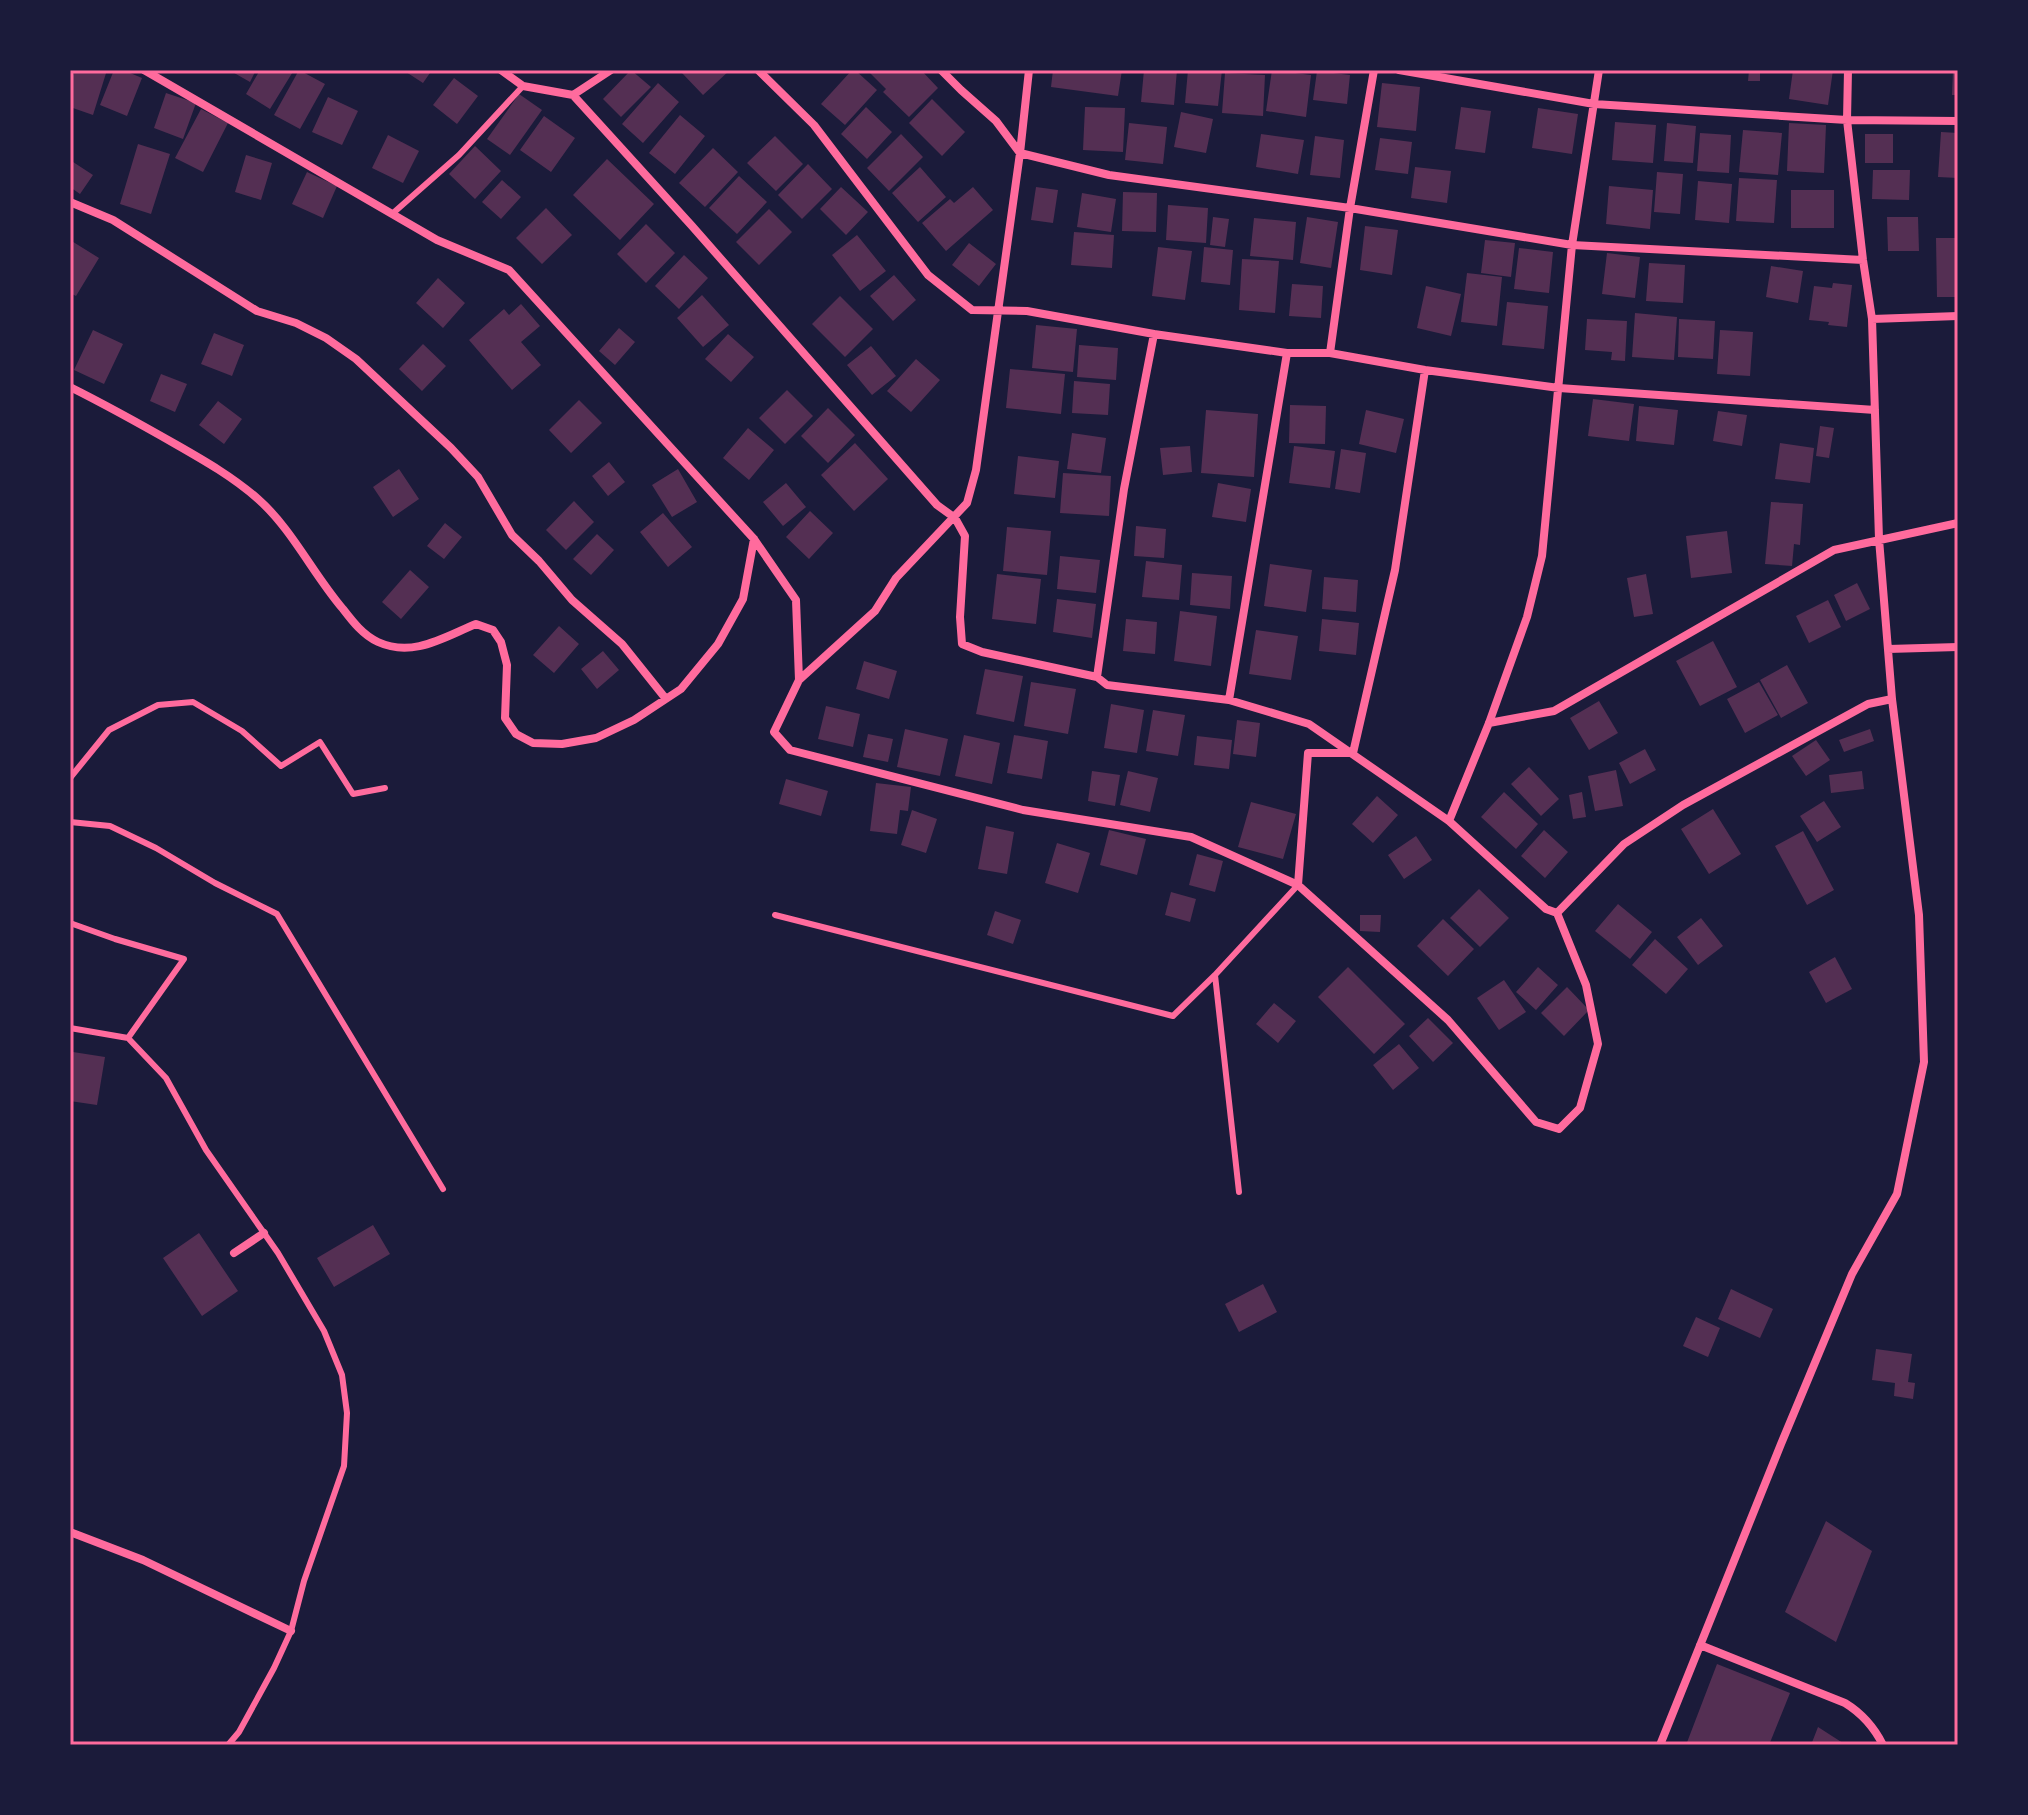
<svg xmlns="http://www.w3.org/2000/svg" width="2028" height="1815" viewBox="0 0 2028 1815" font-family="Quicksand,sans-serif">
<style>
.building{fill:#542f53}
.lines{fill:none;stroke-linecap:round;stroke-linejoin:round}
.service{stroke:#ff6b9d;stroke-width:6}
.minor{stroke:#ff6b9d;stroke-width:8}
.neatline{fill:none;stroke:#ff6b9d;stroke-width:3}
</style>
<rect width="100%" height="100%" fill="#1b1b3a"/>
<path class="building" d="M75 70H107L93 115 70 107V84Z
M114 70H123L142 78 127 116 100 105Z
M229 70H256L250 82Z
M260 70H294L270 109 246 94Z
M299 70 325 84 300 129 274 115Z
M403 70H432L423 83Z
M631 70 651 87 621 117 603 99Z
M686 70H730L703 95 682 73Z
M852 70H855L877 90 845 125 821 104Z
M867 70H921L938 88 909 117 883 92 886 89Z
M1053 70H1122L1118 96 1051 87Z
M1144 70H1177L1174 105 1141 102Z
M1188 70H1222L1218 106 1185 103Z
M1272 70 1311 75 1306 117 1266 111Z
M1749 70H1760V81H1748Z
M1793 70H1833L1828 105 1789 99Z
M1953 70H1958V95H1952Z
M1317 71 1350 75 1347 104 1313 100Z
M1225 73 1265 75 1263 116 1222 113Z
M454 78 478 96 457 124 433 105Z
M658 83 679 102 643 143 622 124Z
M1382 83 1420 87 1416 131 1377 127Z
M166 93 196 103 183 139 154 128Z
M519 94 542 110 510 155 487 139Z
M328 97 358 111 342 145 312 132Z
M932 99 965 132 942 156 909 123Z
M866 107 892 132 867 159 841 134Z
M1085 107 1125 108 1123 152 1083 150Z
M1461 107 1491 111 1485 153 1455 149Z
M1538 108 1578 114 1572 154 1532 148Z
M201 109 228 123 203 172 175 158Z
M1181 112 1213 119 1206 153 1174 147Z
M680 115 705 136 675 174 649 153Z
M544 116 575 138 551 172 520 150Z
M1615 122 1656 125 1653 163 1612 160Z
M1129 123 1167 127 1163 164 1125 160Z
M1667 123 1696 126 1693 163 1664 161Z
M1789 123 1826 125 1824 173 1787 171Z
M1743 130 1782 133 1778 175 1739 172Z
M1941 132 1958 133V178L1938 177Z
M1700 133 1731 135 1729 173 1697 171Z
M901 134 923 157 889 191 867 168Z
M1261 134 1304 140 1298 174 1256 167Z
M1865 134H1893V163H1865Z
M388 135 419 151 403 183 372 168Z
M775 136 803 164 776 191 747 163Z
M1315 136 1344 140 1340 178 1310 175Z
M1380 138 1412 142 1408 174 1375 170Z
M138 144 170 154 151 214 120 204Z
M475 146 501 171 475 199 449 174Z
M713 148 738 172 705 207 679 183Z
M246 155 272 163 261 200 235 192Z
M607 159 654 204 620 240 573 195Z
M70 160 93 175 80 194 70 187Z
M808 164 832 189 802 219 778 195Z
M920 167 946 197 918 222 892 193Z
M1415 167 1451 171 1447 203 1411 198Z
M1873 170H1910L1909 200 1872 199Z
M307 172 337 186 323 218 292 204Z
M1657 172 1683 174 1680 214 1654 212Z
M739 176 767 202 737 234 709 208Z
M1739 178 1777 180 1774 223 1736 221Z
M502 180 521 197 501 219 482 202Z
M1698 181 1732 184 1729 223 1695 220Z
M1609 186 1653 190 1650 229 1606 224Z
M841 187 868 212 846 235 820 209Z
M973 187 993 210 946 251 922 223 950 199 954 203Z
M1036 187 1058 190 1053 223 1031 220Z
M1791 190H1834V228H1791Z
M1123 192 1157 193 1156 232 1122 231Z
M1082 193 1116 199 1111 232 1077 227Z
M1168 205 1208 208 1206 243 1166 240Z
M546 208 572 235 542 264 516 238Z
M769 209 792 232 759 265 736 242Z
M1213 217 1229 219 1225 247 1210 245Z
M1307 217 1338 222 1331 268 1300 263Z
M1887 217H1918L1919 251H1888Z
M1254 218 1296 222 1293 260 1250 256Z
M646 224 675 253 646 283 617 254Z
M1365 226 1398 230 1392 275 1360 270Z
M1074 232 1114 235 1112 268 1071 265Z
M857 235 886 271 860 291 832 255Z
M1936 238H1958V297H1937Z
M70 240 99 258 76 296 70 293Z
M1485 240 1515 243 1511 277 1481 273Z
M969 243 996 264 979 286 952 265Z
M1158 247 1192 251 1185 300 1152 296Z
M1204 247 1233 250 1230 285 1201 282Z
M1519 248 1553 252 1549 293 1514 289Z
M1607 253 1640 257 1635 298 1602 294Z
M684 255 708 278 679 309 655 286Z
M1242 259 1279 261 1275 313 1239 310Z
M1649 263 1685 265 1683 303 1646 301Z
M1771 266 1803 271 1798 303 1766 297Z
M1467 273 1502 277 1497 326 1461 322Z
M894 275 916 300 893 321 870 296Z
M438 278 465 303 443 328 416 303Z
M1833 283 1852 285 1847 327 1828 325 1829 322 1809 320 1814 286 1832 288Z
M1292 284 1323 286 1321 318 1289 316Z
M1426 286 1461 294 1451 336 1417 328Z
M702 295 729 325 703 347 677 318Z
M840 296 873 329 845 357 812 324Z
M1507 302 1548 306 1544 349 1502 345Z
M521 304 540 326 521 342 541 365 512 390 469 340 504 309 509 315Z
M1635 313 1677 317 1674 360 1632 357Z
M1587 319 1627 321 1625 361 1611 360 1612 352 1585 350Z
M1679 319 1715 321 1713 359 1678 357Z
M1036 325 1077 329 1073 372 1032 368Z
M619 328 635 342 615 365 599 351Z
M93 330 123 344 104 384 74 370Z
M1720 330 1753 332 1750 376 1717 374Z
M214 333 244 345 232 376 201 364Z
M728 334 754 357 731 382 705 359Z
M423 344 446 366 422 391 399 369Z
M1079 345 1118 348 1116 380 1077 377Z
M871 346 896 376 872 395 847 365Z
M916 359 940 380 911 412 887 391Z
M1010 369 1065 374 1061 414 1006 408Z
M161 374 187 384 175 412 150 401Z
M1074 381 1110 384 1108 415 1072 413Z
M787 390 813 416 785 444 759 418Z
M1593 399 1634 404 1629 441 1588 436Z
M579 400 602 423 571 453 549 430Z
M218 401 242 419 224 444 199 425Z
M1290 405 1326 406 1325 444 1289 443Z
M1639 406 1678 410 1674 445 1636 441Z
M828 408 855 435 828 463 801 436Z
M1206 410 1258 414 1254 477 1201 473Z
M1366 410 1404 419 1396 453 1359 444Z
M1718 411 1747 415 1742 446 1713 441Z
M1820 426 1834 428 1829 458 1816 456Z
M748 428 774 450 749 480 723 458Z
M1072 433 1106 438 1101 473 1067 469Z
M855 443 888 479 854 511 821 475Z
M1780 443 1814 448 1810 483 1775 479Z
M1190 446 1192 472 1163 475 1160 448Z
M1294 446 1335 451 1330 488 1289 483Z
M1341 449 1366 453 1360 493 1335 489Z
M1018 456 1059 461 1055 498 1014 494Z
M609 462 625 482 608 496 592 476Z
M399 469 419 499 393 517 373 487Z
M678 469 697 502 672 517 652 485Z
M1063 473 1111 476 1109 516 1060 513Z
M786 483 806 507 783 526 763 502Z
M1218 483 1251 489 1246 522 1212 517Z
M574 501 594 522 566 550 546 530Z
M1771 502 1803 504 1800 545 1794 544 1792 566 1765 564Z
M810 511 833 533 809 559 786 537Z
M663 513 692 547 668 567 640 532Z
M445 523 462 537 444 559 427 546Z
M1136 526 1166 529 1164 558 1134 556Z
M1007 527 1051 531 1047 575 1003 571Z
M1727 531 1732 573 1691 578 1686 536Z
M597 534 614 550 591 575 573 559Z
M1060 556 1100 560 1096 593 1057 589Z
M1146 561 1182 565 1179 600 1142 597Z
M1270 564 1312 570 1306 612 1264 606Z
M410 570 429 587 401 619 382 602Z
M1192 573 1232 576 1230 609 1190 605Z
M997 574 1041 579 1036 624 992 619Z
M1646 574 1653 614 1634 617 1627 578Z
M1324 577 1358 580 1356 612 1322 609Z
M1857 583 1870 609 1846 621 1834 595Z
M1057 599 1096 604 1092 638 1053 632Z
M1828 600 1841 627 1809 643 1796 616Z
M1180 611 1217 616 1211 666 1174 661Z
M1126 619 1157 622 1155 654 1123 651Z
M1322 619 1359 623 1356 655 1319 651Z
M559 626 579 644 554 673 533 655Z
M1256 630 1298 636 1291 680 1249 674Z
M1713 641 1737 687 1700 706 1676 661Z
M603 651 619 670 597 689 581 669Z
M864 661 897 671 889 699 856 689Z
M1787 665 1808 703 1781 718 1760 680Z
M985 669 1023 676 1014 722 976 714Z
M1031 682 1076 689 1068 734 1024 726Z
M1759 682 1778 715 1745 733 1727 699Z
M1599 701 1618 733 1589 750 1570 718Z
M1111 704 1144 710 1137 753 1104 748Z
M826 706 860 714 853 747 818 739Z
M1153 710 1185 715 1178 756 1146 751Z
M1237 720 1260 723 1256 757 1233 754Z
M905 729 948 739 940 776 897 767Z
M1870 729 1874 741 1844 752 1839 740Z
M868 734 893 739 888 762 863 757Z
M964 735 1000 743 992 784 955 776Z
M1014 735 1048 741 1042 779 1007 773Z
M1197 736 1232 740 1229 769 1194 765Z
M1816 740 1830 760 1806 776 1792 756Z
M1645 749 1656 770 1630 784 1619 763Z
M1529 767 1559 799 1541 816 1511 784Z
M1616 770 1623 806 1595 811 1588 776Z
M1092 771 1120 775 1115 806 1088 801Z
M1128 771 1158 778 1150 812 1120 805Z
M1862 771 1864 789 1831 793 1829 775Z
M786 779 828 791 821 816 779 804Z
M876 783 911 787 908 811 900 810 897 834 870 831Z
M1504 792 1538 824 1516 849 1481 817Z
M1582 792 1586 817 1573 819 1569 795Z
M1377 796 1398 815 1373 843 1352 824Z
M1824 801 1841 827 1817 842 1800 816Z
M1251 802 1296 814 1283 859 1238 847Z
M1713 809 1741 854 1709 874 1681 829Z
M912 810 937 819 926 853 901 845Z
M986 826 1014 832 1007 874 978 869Z
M1109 830 1146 839 1137 875 1100 865Z
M1544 830 1568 852 1545 878 1521 856Z
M1803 831 1834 890 1807 905 1775 846Z
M1416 836 1432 860 1404 879 1388 855Z
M1057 843 1090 853 1078 893 1045 883Z
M1197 854 1223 861 1215 892 1189 885Z
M1479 889 1509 918 1480 947 1450 918Z
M1171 892 1196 899 1190 922 1165 915Z
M1618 904 1652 932 1630 959 1595 931Z
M995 911 1021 920 1013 944 987 935Z
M1360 915H1381L1380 932 1360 931Z
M1701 918 1723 946 1698 965 1677 937Z
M1443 919 1474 949 1448 976 1417 946Z
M1655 939 1688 969 1666 994 1632 965Z
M1835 957 1852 989 1826 1003 1809 972Z
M1348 967 1405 1024 1374 1054 1318 997Z
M1538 967 1558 985 1536 1010 1516 992Z
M1504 980 1526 1012 1499 1030 1477 998Z
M1567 987 1589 1010 1564 1036 1541 1013Z
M1274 1003 1296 1021 1278 1043 1256 1024Z
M1428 1018 1453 1043 1433 1062 1409 1036Z
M1399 1044 1419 1068 1393 1090 1373 1065Z
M73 1052 105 1057 97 1105 70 1101V1067Z
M373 1225 390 1254 334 1287 317 1258Z
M199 1233 238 1291 202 1316 163 1258Z
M1263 1284 1277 1312 1239 1332 1225 1304Z
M1731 1289 1773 1309 1760 1338 1718 1319Z
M1696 1317 1720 1328 1708 1357 1683 1346Z
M1876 1349 1912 1354 1908 1382 1915 1383 1913 1399 1894 1396 1895 1383 1872 1380Z
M1826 1521 1872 1551 1836 1642 1785 1612Z
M1717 1664 1790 1693 1769 1745H1686Z
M1818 1727 1846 1745H1811Z"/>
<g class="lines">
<path class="service" d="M392 214 459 155 523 86
M70 778 109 730 158 705 193 702 242 731 281 766 320 742 353 794 385 788
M70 822 110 826 156 848 215 883 277 914 443 1189
M775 915 1173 1016 1215 975
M70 923 115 939 184 959 128 1038
M70 1028 128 1038 166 1078 206 1150 278 1253 324 1331 342 1375 347 1413 344 1466 304 1581 291 1631 274 1668 239 1732 228 1745
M1239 1192 1215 975 1298 885"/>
<path class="minor" d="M144 70 437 240 509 270 754 539 796 600 799 680
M501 70 523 86 573 95 692 226 937 505 955 518 965 536 960 617 962 644 982 652 1097 677 1107 685 1229 700 1309 724 1449 821 1546 909 1557 913 1624 844 1683 805 1868 704 1892 699
M758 70 814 125 928 275 972 310 1027 311 1154 334 1287 353H1330L1425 370 1559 388 1875 410
M941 70 961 90 996 121 1020 153 1109 175 1350 208 1572 245 1863 260
M1029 70 1020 153 976 470 967 503 896 578 875 611 799 680 774 732 790 750 1023 810 1191 837 1298 885 1308 753H1353L1395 570 1425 370
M1399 70 1594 104 1847 120 1958 121
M573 95 611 70
M70 202 113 220 257 311 296 323 326 338 356 359 451 448 478 477 512 535 539 561 572 600 622 644 666 699
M1872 319 1958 316
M1330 353 1350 208 1374 70
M70 387C106 405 142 425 177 445 205 461 233 477 258 499 292 529 313 574 343 609 353 622 363 635 378 642 413 658 444 637 476 624L493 630 501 642 507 665 505 718 516 734 533 743 562 744 596 738 634 720 681 689 718 644 743 599 754 539
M1888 649 1958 647
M1097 677 1124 489 1154 334
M1229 700 1287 353
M1489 723 1554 711 1834 550 1958 523
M1449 821 1489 723 1527 617 1542 556 1572 245 1599 70
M1298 885 1448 1020 1536 1122 1559 1129 1580 1108 1598 1044 1586 985 1557 913
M234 1253 264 1233
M70 1532 143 1560 291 1631
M1700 1645 1845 1703C1863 1714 1874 1727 1883 1745
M1660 1745 1781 1444 1852 1274 1897 1194 1924 1062 1919 915 1892 699 1879 539 1872 319 1863 260 1847 120 1848 70"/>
</g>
<rect width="2028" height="1815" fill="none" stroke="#1b1b3a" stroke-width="144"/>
<rect x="72" y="72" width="1884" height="1671" class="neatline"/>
</svg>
